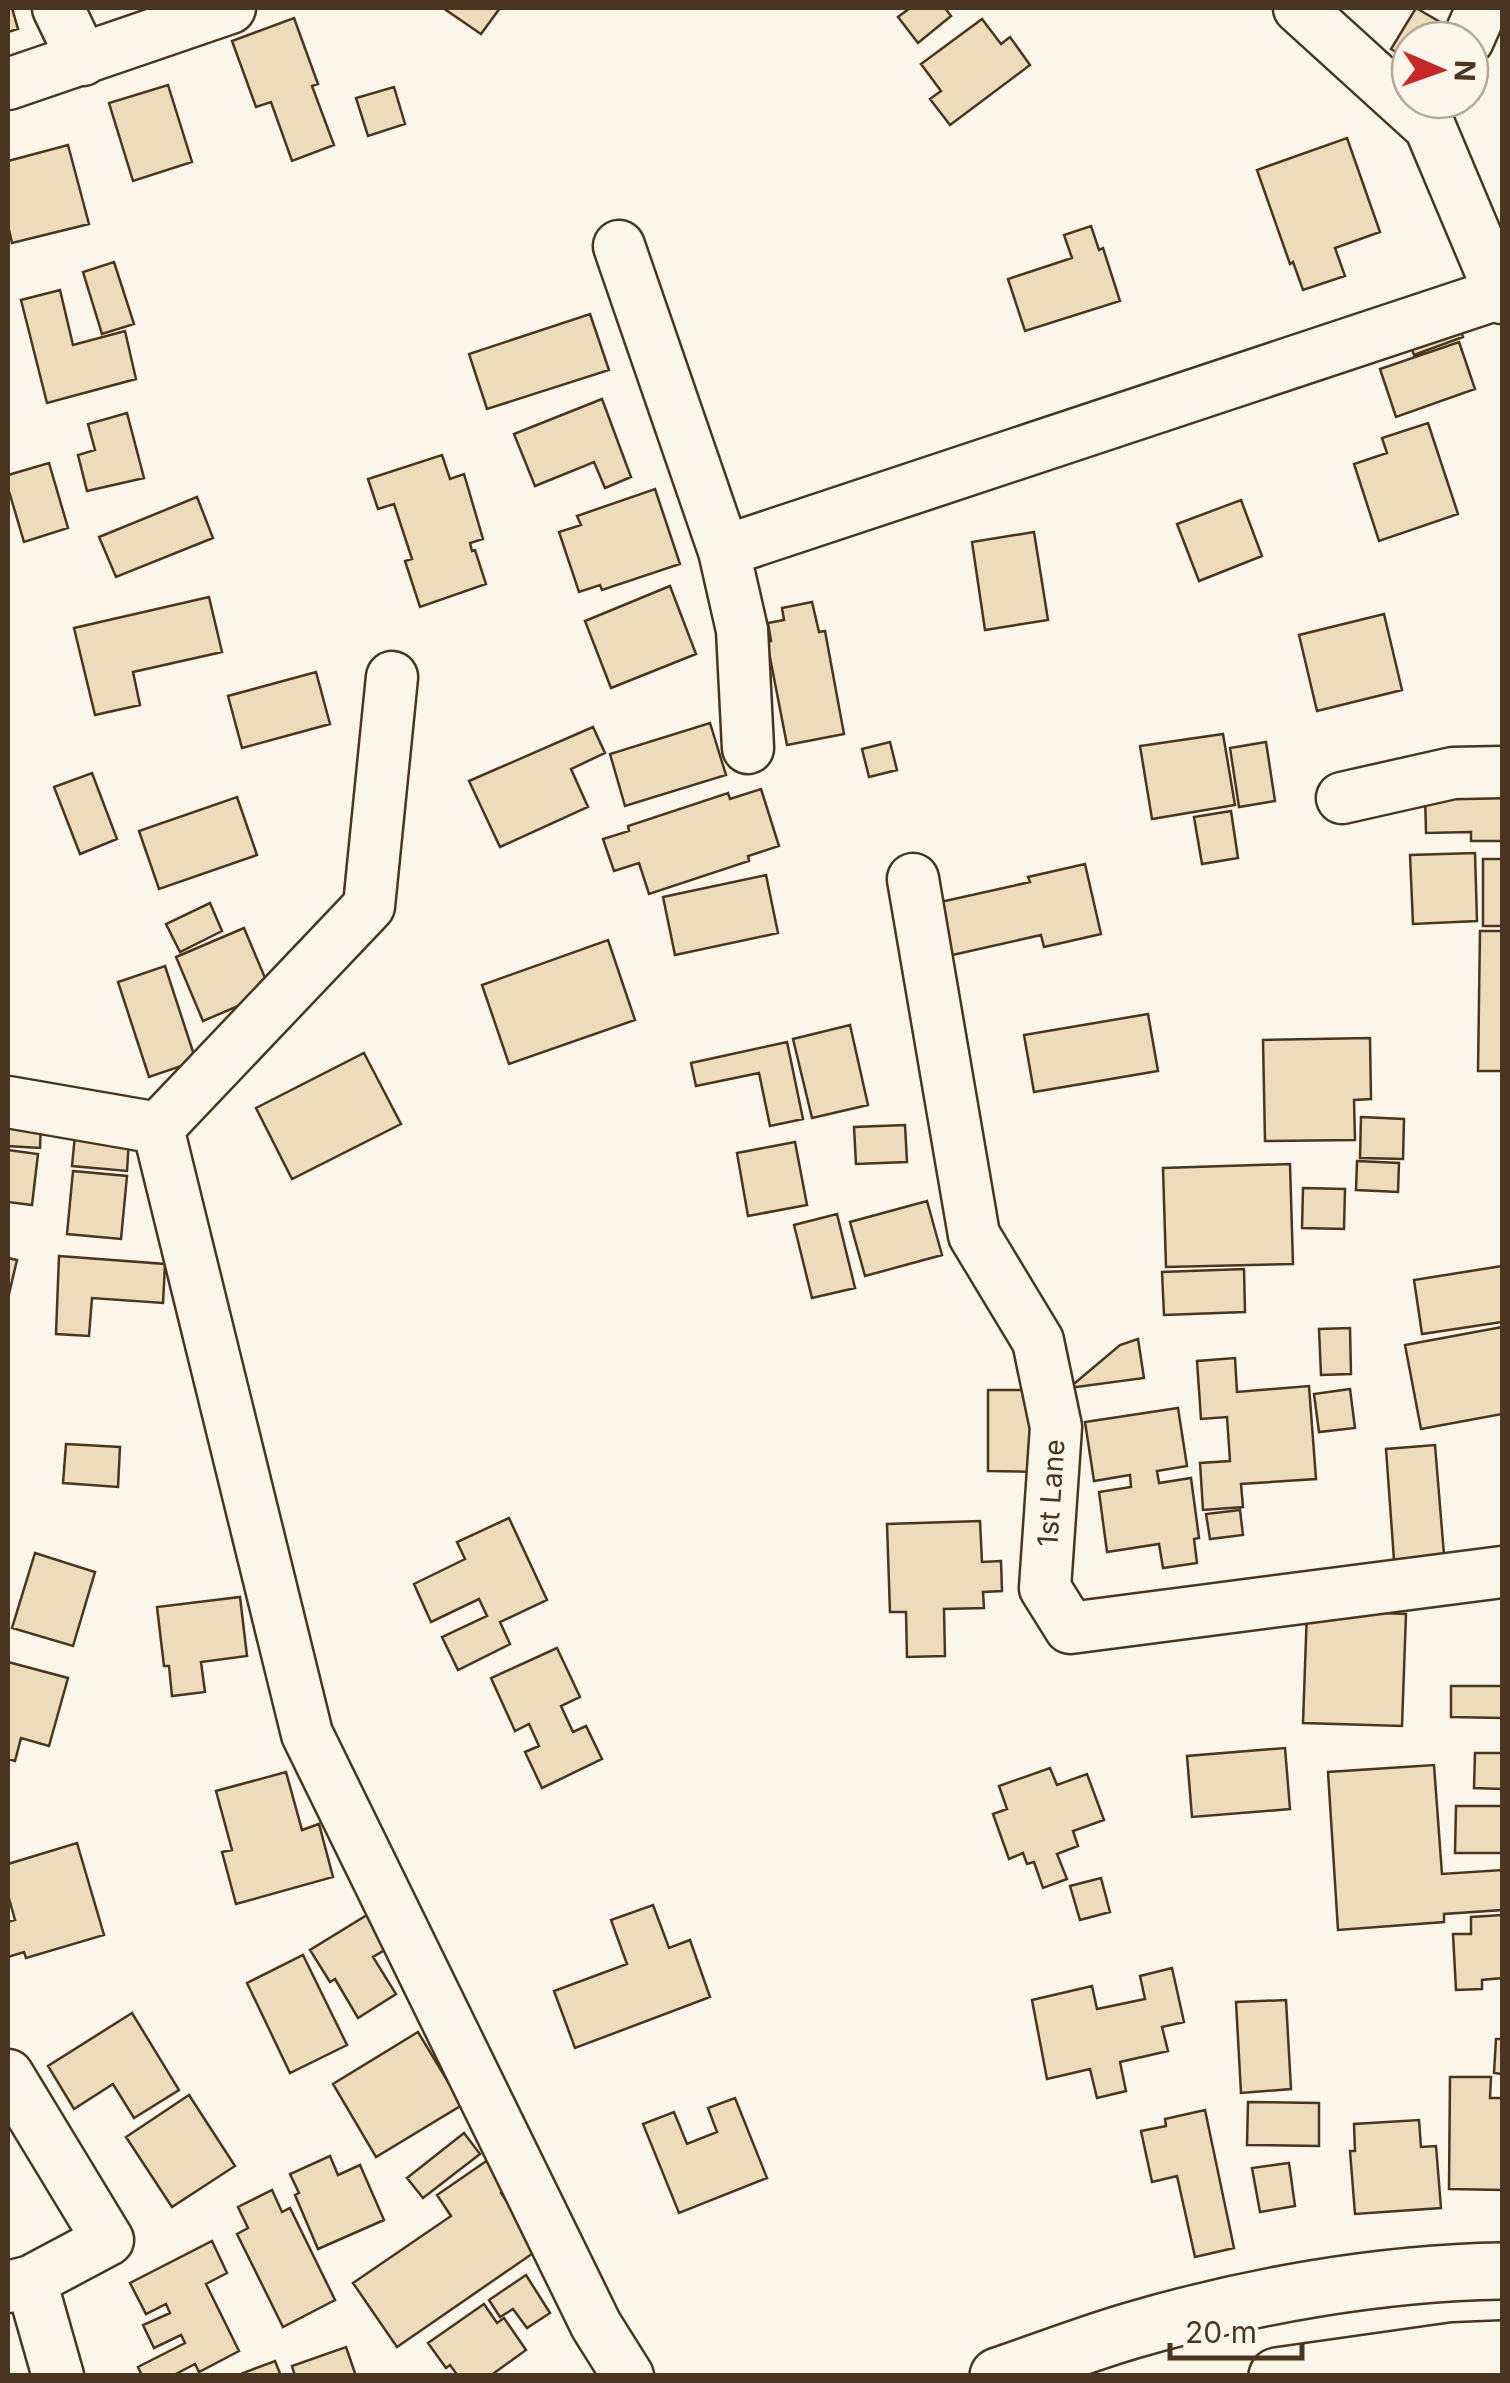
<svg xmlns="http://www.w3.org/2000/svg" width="1510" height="2383" viewBox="0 0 1510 2383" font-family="Inter,sans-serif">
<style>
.building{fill:#ecdcbc;stroke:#4a3520;stroke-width:2.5}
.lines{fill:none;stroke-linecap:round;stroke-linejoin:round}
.minor-casing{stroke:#4a3520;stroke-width:55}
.highway-casing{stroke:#4a3520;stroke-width:60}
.minor{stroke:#fbf6e9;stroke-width:50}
.highway{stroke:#fbf6e9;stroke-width:55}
.labels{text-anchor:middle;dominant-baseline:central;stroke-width:8;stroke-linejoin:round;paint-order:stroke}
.street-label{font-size:28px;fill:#4a3520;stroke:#fbf6e9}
</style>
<rect width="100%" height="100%" fill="#fbf6e9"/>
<path class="building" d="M8 8H12L18 29 8 32Z
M443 8H500L481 34Z
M910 8H945L951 16 918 43 898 17Z
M1416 8 1447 26 1439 40H1410V60L1391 49Z
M294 18 318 84 312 86 334 145 292 161 271 102 256 107 232 41Z
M982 19 1001 44 1010 37 1030 65 950 125 930 99 941 91 921 64Z
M168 85 192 162 133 181 109 103Z
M394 87 405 124 368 136 356 98Z
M1347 138 1380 232 1335 248 1345 276 1303 290 1293 262 1290 264 1257 170Z
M68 145 89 224 12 243 8 225V161Z
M1091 226 1099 250 1103 248 1120 301 1025 331 1008 279 1072 258 1064 235Z
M114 262 134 324 102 334 83 272Z
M60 290 73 345 125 331 136 379 47 403 21 300Z
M1454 313 1463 337 1414 355 1405 332Z
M590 314 609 370 487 409 469 354Z
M1459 342 1475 389 1396 417 1380 369Z
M602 399 631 477 605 488 594 462 535 486 514 434Z
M127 413 144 478 87 491 78 455 95 450 88 424Z
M1428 423 1458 514 1379 541 1354 464 1387 453 1382 438Z
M442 455 450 479 464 474 483 539 470 543 472 551 475 550 486 584 420 607 405 561 412 559 394 504 378 509 368 479Z
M49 463 68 528 24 542 8 488V475Z
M655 489 680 564 602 590 600 585 579 592 559 532 581 525 577 516Z
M197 497 213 538 116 577 99 537Z
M1241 500 1262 556 1199 581 1177 524Z
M1034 532 1048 620 985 630 972 542Z
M670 586 696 654 611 688 585 621Z
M209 597 222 652 133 672 140 705 95 715 74 628Z
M812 602 819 632 825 631 844 734 787 745 767 642 771 641 768 623 784 620 782 608Z
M1384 614 1402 690 1317 711 1299 635Z
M316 672 330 724 242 748 228 696Z
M710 723 726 775 625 806 610 754Z
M593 727 605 753 571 769 588 807 500 847 469 781Z
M1223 734 1235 805 1152 819 1140 746Z
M890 742 897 770 869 777 862 749Z
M1266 742 1275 801 1239 807 1230 748Z
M92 773 117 839 80 854 54 787Z
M1502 786V841H1471V832L1426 833 1425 793Z
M761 789 779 846 748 856 749 861 649 894 639 863 614 871 603 839 629 831 628 826 728 793 730 799Z
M237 797 257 855 159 889 139 831Z
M1231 811 1238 858 1202 864 1194 817Z
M1475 853 1477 921 1413 924 1410 855Z
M1483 859H1502V926H1483Z
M1085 864 1101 934 1044 947 1041 935 948 956 936 903 1030 882 1028 877Z
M766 875 778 933 675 955 663 897Z
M210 903 222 931 180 952 166 924Z
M244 928 271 992 203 1021 176 957Z
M1480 931H1502V1071H1478Z
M608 940 635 1020 509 1064 482 985Z
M165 966 196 1061 149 1077 118 982Z
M1148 1014 1158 1071 1034 1092 1024 1035Z
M850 1025 868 1105 812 1118 793 1039Z
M1370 1038 1371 1099 1354 1100 1355 1140 1265 1141 1263 1040Z
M787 1042 803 1119 770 1126 759 1073 696 1086 691 1063Z
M364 1053 401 1124 292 1179 256 1108Z
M1361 1117 1404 1119 1403 1159 1360 1158Z
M8 1120 41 1123 40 1148 8 1146Z
M905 1125 907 1162 856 1164 854 1127Z
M75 1135 129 1140 127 1171 72 1166Z
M795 1142 807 1205 748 1216 737 1153Z
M8 1150 38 1154 32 1205 8 1202Z
M1357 1161 1399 1163 1398 1192 1356 1190Z
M1290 1164 1293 1264 1166 1267 1163 1168Z
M73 1171 127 1176 121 1239 67 1234Z
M1303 1188 1345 1189 1344 1229 1302 1228Z
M927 1201 942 1255 865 1276 850 1222Z
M837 1214 855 1288 812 1298 794 1225Z
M59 1256 165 1264 163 1303 92 1298 89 1336 56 1334Z
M8 1258 17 1260 8 1298Z
M1502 1266V1322L1422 1334 1414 1280Z
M1244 1269 1245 1312 1164 1315 1162 1272Z
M1502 1327V1414L1421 1429 1405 1345Z
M1350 1328 1351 1374 1321 1375 1319 1329Z
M1138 1339 1144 1378 1069 1388 1120 1345Z
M1235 1358 1237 1392 1309 1386 1316 1479 1241 1484 1243 1507 1203 1510 1200 1463 1230 1461 1227 1417 1201 1419 1197 1361Z
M1350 1389 1355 1428 1319 1432 1314 1394Z
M988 1390H1041V1472L988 1471Z
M1178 1408 1187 1466 1157 1471 1159 1483 1191 1478 1199 1538 1194 1539 1197 1563 1163 1568 1159 1544 1107 1552 1099 1492 1131 1487 1130 1475 1094 1481 1085 1422Z
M66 1444 120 1447 118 1487 63 1483Z
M1435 1445 1444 1555 1394 1560 1386 1449Z
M1240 1510 1243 1535 1210 1539 1206 1514Z
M509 1518 547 1600 500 1622 510 1644 458 1670 442 1637 487 1616 479 1599 431 1622 414 1584 465 1559 457 1542Z
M980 1521 982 1562 1001 1561 1002 1591 983 1592 984 1608 944 1609 945 1656 907 1657 906 1612H890L887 1524Z
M35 1553 95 1572 73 1646 12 1628Z
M240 1597 247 1656 201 1662 205 1692 172 1696 169 1666H164L157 1607Z
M1307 1610 1406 1614 1402 1726 1303 1723Z
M557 1648 580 1697 561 1706 573 1732 586 1726 602 1759 542 1788 525 1752 539 1746 529 1724 515 1731 491 1678Z
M8 1662 68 1678 49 1746 21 1738 15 1761 8 1759Z
M1451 1686H1502V1718L1451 1717Z
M1285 1748 1290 1809 1192 1817 1187 1756Z
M1475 1753H1502V1789L1474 1788Z
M1434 1765 1442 1874 1502 1870V1910L1444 1914V1922L1338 1930 1328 1772Z
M1050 1768 1057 1785 1087 1774 1104 1820 1073 1831 1078 1846 1057 1854 1067 1879 1043 1888 1034 1862 1027 1864 1023 1853 1009 1859 993 1814 1007 1809 999 1786Z
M286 1772 302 1830 319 1824 333 1877 236 1904 222 1852 232 1850 216 1791Z
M1456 1806H1502V1853H1455Z
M77 1843 104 1935 26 1958 24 1952 8 1957V1922L15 1920 8 1895V1864Z
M1101 1878 1110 1912 1080 1920 1070 1886Z
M653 1905 669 1948 690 1940 710 1997 575 2048 554 1991 627 1964 611 1920Z
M367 1915 388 1948 373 1957 396 1994 358 2018 335 1979 330 1982 310 1950Z
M1502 1915V1978L1482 1980V1989L1456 1990 1453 1934H1471V1917Z
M303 1955 347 2045 290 2073 247 1983Z
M1172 1968 1184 2022 1162 2027 1168 2051 1120 2062 1126 2091 1097 2098 1090 2069 1047 2079 1032 2000 1092 1986 1097 2009 1145 1999 1140 1976Z
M1286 2000 1291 2089 1241 2093 1236 2002Z
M132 2013 179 2090 134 2118 113 2084 74 2109 48 2066Z
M418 2032 462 2105 376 2157 333 2084Z
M1496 2039H1502V2074L1494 2073Z
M1450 2077H1491L1490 2098H1502V2190L1449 2189Z
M189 2095 235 2166 172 2207 126 2137Z
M735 2098 767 2178 679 2213 643 2124 674 2112 687 2144 717 2132 708 2108Z
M1248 2102 1319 2103V2146L1247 2145Z
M1205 2110 1234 2248 1195 2257 1177 2176 1152 2182 1141 2131 1166 2126 1165 2119Z
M1419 2120 1421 2147 1436 2146 1441 2208 1355 2214 1350 2151H1355L1354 2124Z
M464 2133 480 2154 423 2198 407 2178Z
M501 2151 519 2179 501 2193 539 2249 397 2347 353 2283 451 2216 437 2195Z
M330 2156 338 2175 360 2165 384 2220 318 2249 295 2195 299 2193 290 2174Z
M1289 2163 1295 2206 1260 2212 1252 2168Z
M272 2190 282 2212 290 2208 335 2300 283 2327 237 2234 248 2228 238 2207Z
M212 2241 227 2273 206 2284 239 2351 199 2372 195 2364 172 2376H142L138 2367 185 2343 181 2335 154 2348 143 2325 170 2313 166 2304 146 2314 130 2283Z
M526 2275 550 2313 527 2328 513 2309 500 2317 489 2300Z
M484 2304 497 2323 504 2318 526 2350 490 2376H458L450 2365 446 2368 428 2343Z
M346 2347 356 2376H295L292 2366Z
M275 2361 281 2376H245L243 2373Z"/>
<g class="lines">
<g class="minor-casing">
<path id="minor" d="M58 8 83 60
M1299 8 1430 127 1502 298
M1468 40 1482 8
M8 84 230 8
M619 246 724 551 1501 293
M724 551 742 630 748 748
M1342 798 1453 773 1502 772
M913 879 974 1235 1038 1341 1056 1427 1045 1588 1070 1628 1502 1572
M8 1102 158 1128 307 1734 596 2325 628 2376
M158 1128 369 906 392 677
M8 2075 108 2240 31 2281 8 2287
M31 2281 58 2376"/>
</g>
<g class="highway-casing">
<path id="highway" d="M998 2376C1042 2361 1086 2344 1130 2331 1249 2296 1379 2273 1502 2271
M1277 2376 1454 2351 1502 2349"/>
</g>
<use href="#minor" class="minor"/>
<use href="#highway" class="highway"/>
</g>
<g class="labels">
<g class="street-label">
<text transform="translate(1051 1493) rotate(-86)">1st Lane</text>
</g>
</g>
<rect width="1510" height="2383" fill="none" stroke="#4a3520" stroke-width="20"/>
<g transform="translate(1440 70) rotate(92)"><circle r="48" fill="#fbf6e9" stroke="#b4a999" stroke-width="2.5"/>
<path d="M0-8L18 38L0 25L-18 38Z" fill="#c62828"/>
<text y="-15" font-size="28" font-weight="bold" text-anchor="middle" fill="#4a3520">N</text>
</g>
<path d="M1170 2343v15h132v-15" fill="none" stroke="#4a3520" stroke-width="5"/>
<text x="1185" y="2343" font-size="30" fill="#4a3520" stroke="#fbf6e9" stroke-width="8" paint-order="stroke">20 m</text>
</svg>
